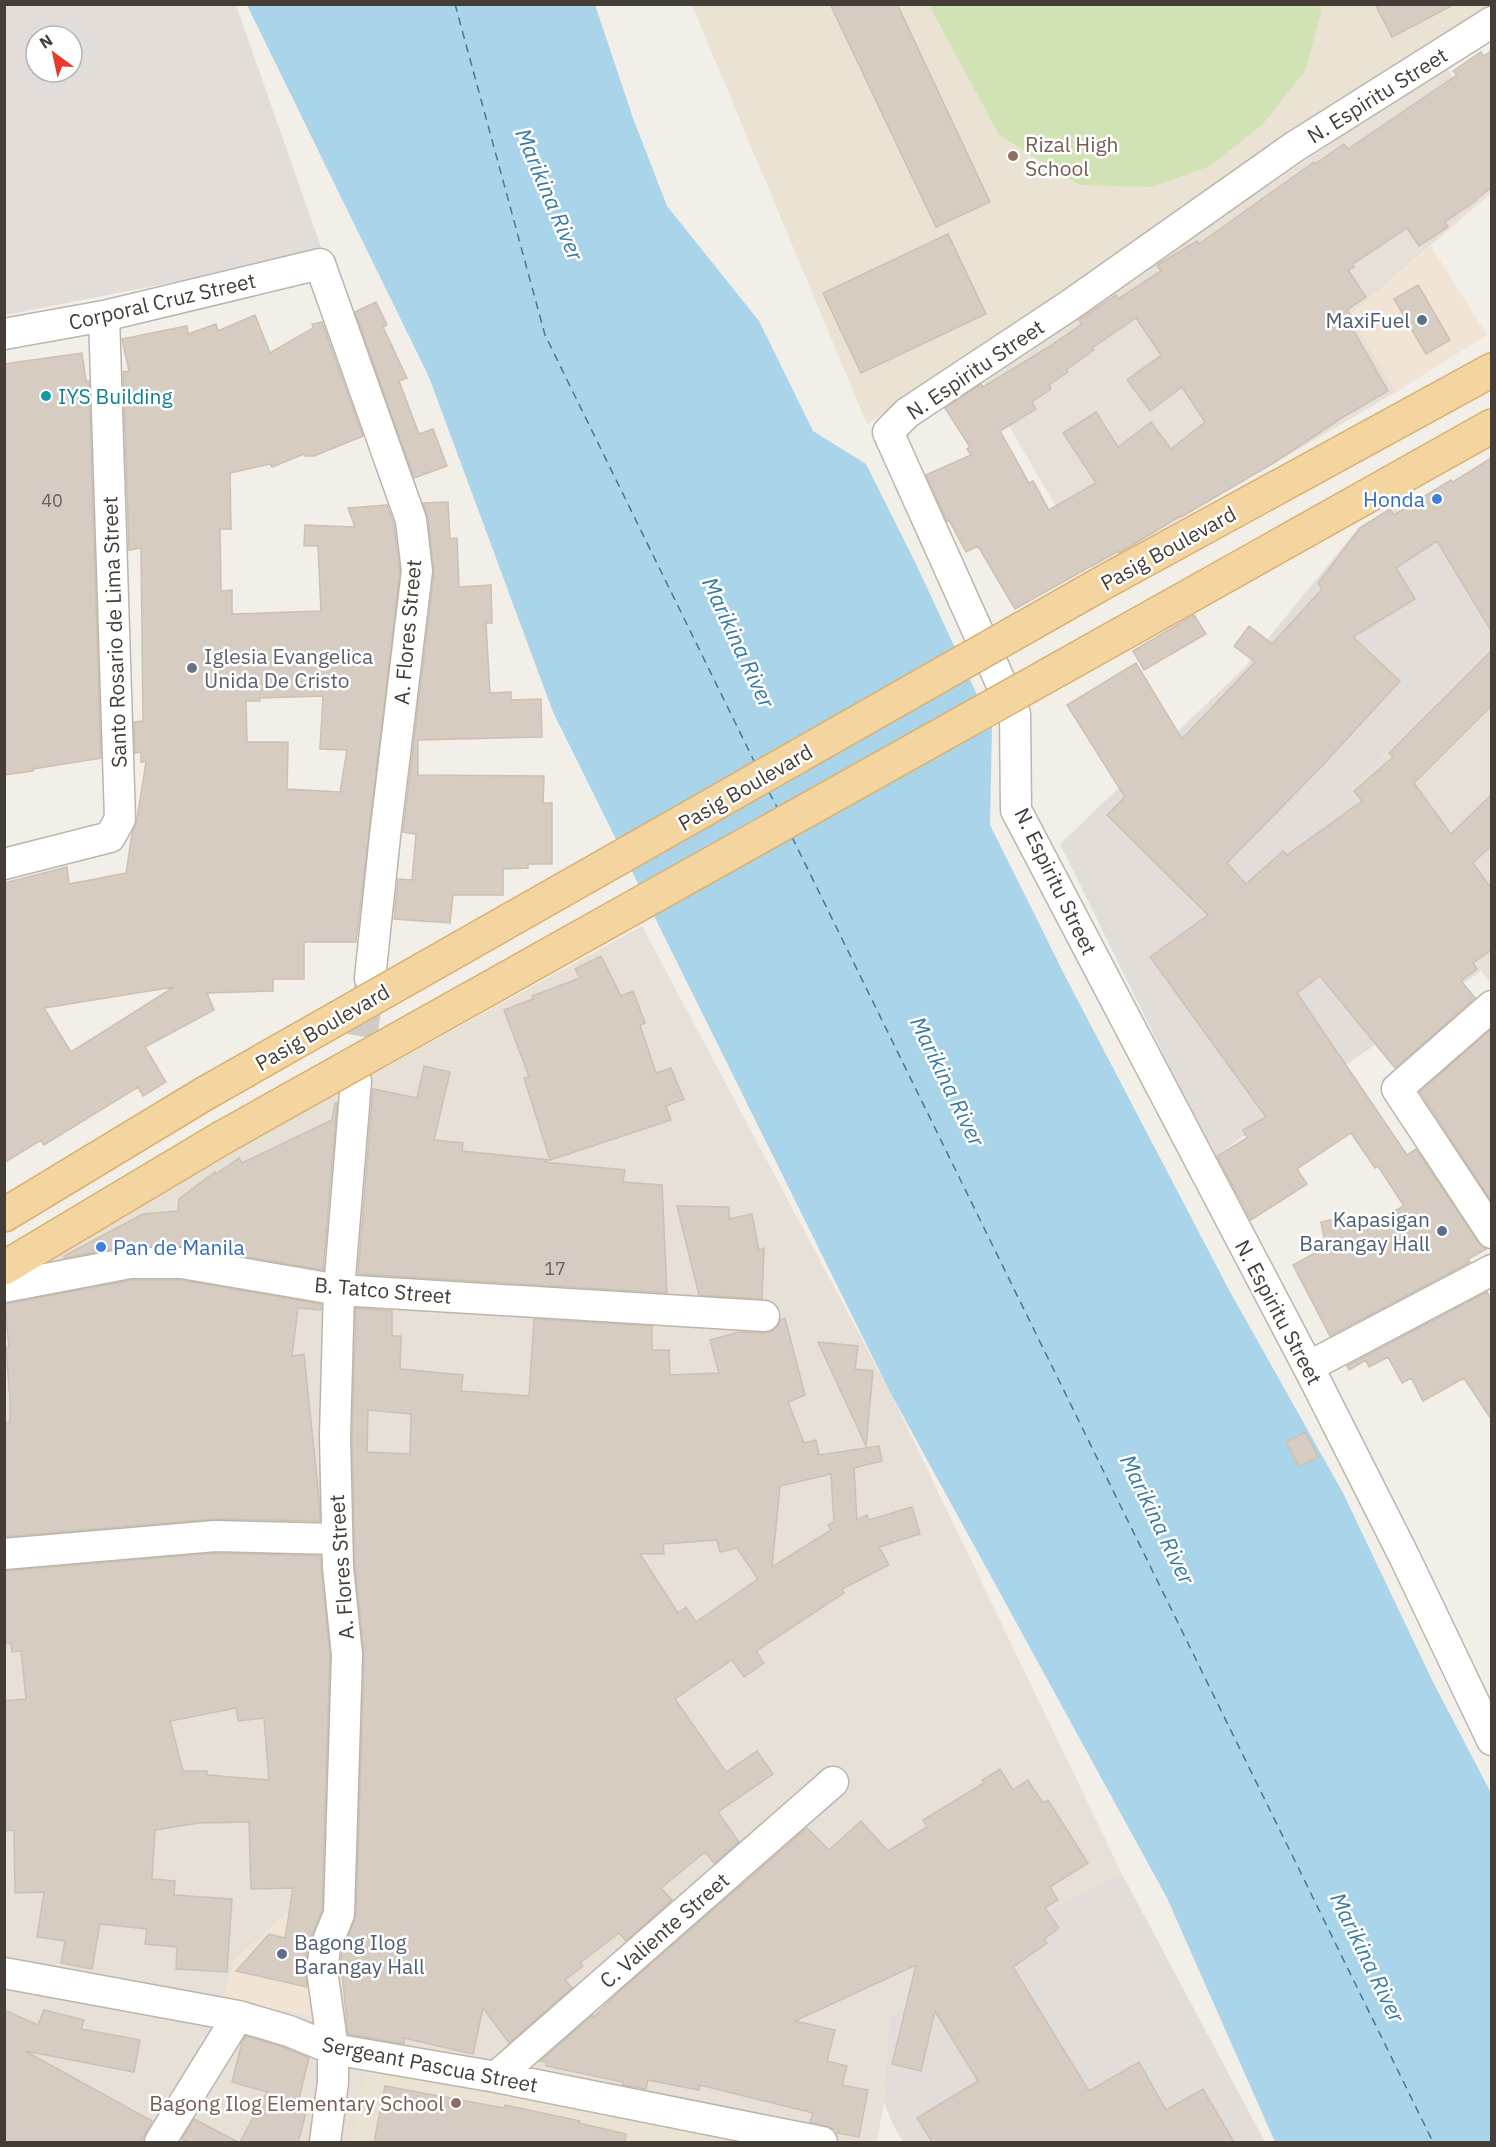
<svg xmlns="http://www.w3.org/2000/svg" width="1496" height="2147" viewBox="0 0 1496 2147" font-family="'IBM Plex Sans',sans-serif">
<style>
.residential{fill:#e6e0d7}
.commercial{fill:#f2e4d5}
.industrial{fill:#e2ddd9;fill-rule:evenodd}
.education{fill:#eae2d3}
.green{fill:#d1e3b5}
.water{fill:#aad4e9}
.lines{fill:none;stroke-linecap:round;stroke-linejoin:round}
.ferry{stroke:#397b9f;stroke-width:1.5;stroke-dasharray:8 6;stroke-linecap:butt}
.building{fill:#d6ccc1;stroke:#cdc0b2;stroke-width:1.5;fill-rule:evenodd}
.minor-tunnel{stroke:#cfcbc5;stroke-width:30;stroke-dasharray:30 15;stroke-linecap:butt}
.minor-casing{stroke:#bdb5ab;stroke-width:33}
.major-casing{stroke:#d8b170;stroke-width:36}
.minor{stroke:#fff;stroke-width:30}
.major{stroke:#f4d59f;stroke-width:33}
.major-bridge-casing{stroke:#d8b170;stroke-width:36;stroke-linecap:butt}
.major-bridge{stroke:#f4d59f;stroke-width:33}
.education-dot{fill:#8d6e63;stroke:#fff;stroke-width:2}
.service-dot{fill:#5c6f8a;stroke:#fff;stroke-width:2}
.culture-dot{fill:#0f9aa8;stroke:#fff;stroke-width:2}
.shop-dot{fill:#3f7fe0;stroke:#fff;stroke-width:2}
.worship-dot{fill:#6b7280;stroke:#fff;stroke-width:2}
.labels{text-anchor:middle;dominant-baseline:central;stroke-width:5;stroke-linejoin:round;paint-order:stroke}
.number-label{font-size:18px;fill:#69625a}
.street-label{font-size:21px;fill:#453e37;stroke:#fff}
.education-label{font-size:21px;fill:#785e54;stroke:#fff;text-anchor:start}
.service-label{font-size:21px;fill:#4e5e75;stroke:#fff;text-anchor:end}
.culture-label{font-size:21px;fill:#0d838f;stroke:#fff;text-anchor:start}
.shop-label{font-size:21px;fill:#366cbe;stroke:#fff;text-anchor:end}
.worship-label{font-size:21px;fill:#5b616d;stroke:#fff;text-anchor:start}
.water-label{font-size:22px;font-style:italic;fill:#397b9f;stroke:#fff}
</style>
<rect width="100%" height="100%" fill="#f2eee8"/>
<path class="residential" d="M1446 66 1491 136V193L1350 315 1396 392 1093 570 981 378Z
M1491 646V984L1350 790Z
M642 926 890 1392 1122 1874 1030 1919 996 1956 889 2017 884 2102 877 2142H5L4 1284 230 1153Z"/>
<path class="commercial" d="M1431 246 1487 335 1396 392 1349 315Z
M292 1908 327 1917 312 2016 223 1998 234 1960Z"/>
<path class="industrial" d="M5 5H236L323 253 5 315ZM36 36H72V72H36Z
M1411 496 1491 634V646L1350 790 1481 971 1214 1157 1060 844 1244 668 1359 527Z
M1122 1874 1265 2142H903L892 2123 884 2102 889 2017 996 1956 1030 1919Z"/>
<path class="education" d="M1491 4 1492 9 867 424 692 5Z
M367 2064 738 2142H352Z"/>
<path class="green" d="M1320 4 1321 13 1305 71 1263 124 1210 166 1152 187 1080 185 999 135 929 5Z"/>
<path class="water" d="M247 5H595L633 118 667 206 759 321 813 431 866 464 915 562 992 727 990 825 1065 976 1229 1290 1343 1493 1433 1682 1491 1793V2142H1275L1167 1898 890 1392 553 712 429 377Z"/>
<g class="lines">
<path class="ferry" d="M455 4 545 335 755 763
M769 792 778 809
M792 837 1433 2142"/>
</g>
<path class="building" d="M830 4H897L990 202 936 227Z
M1375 4H1455L1392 37Z
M1491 51V188L1476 199 1477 200 1445 222 1448 227 1419 246 1407 228 1353 264 1354 267 1348 270 1366 297 1347 310 1350 314 1346 317 1388 391 1343 417 1272 464 1181 517 1180 516 1129 547 1119 553 1118 551 1015 609 978 546 966 552 949 520 947 521 926 475 971 455 967 449 970 447 945 408 981 384 983 387 1047 348 1082 324 1079 320 1116 295 1118 299 1161 271 1157 265 1197 241 1199 244 1314 162 1315 164 1344 144 1348 149 1457 75 1453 71 1481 52 1484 56ZM1136 318 1161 355 1127 380 1150 411 1182 387 1205 422 1171 449 1151 422 1118 447 1096 412 1063 433 1096 483 1049 510 1033 481 1029 483 1000 431 1036 409 1032 402 1051 389 1049 385 1068 372 1066 370 1094 350 1092 348Z
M948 234 986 314 861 373 823 293Z
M1418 285 1450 340 1426 354 1394 299Z
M376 302 387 325 383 327 407 378 399 381 419 434 433 429 447 466 414 478 355 312Z
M255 315 270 353 313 328 312 324 322 322 363 436 314 456H305L304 454 272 467 270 464 230 473 231 529H220L221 591 232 590V614L321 611 318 546H304L305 525 355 527 348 508 387 505 394 524 400 571 356 942H304V979H273V991L207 993 214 1010 145 1047 166 1082 143 1096 138 1087 44 1145 41 1140 4 1163V883L67 867 69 884 126 873 132 834 137 819 146 762H141V752L135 753 134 722 143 721 141 548 129 550 123 372 129 371 122 339 187 326 188 334 216 324 218 331ZM323 696 320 749 347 750 340 792 287 789 288 742H247L246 701H260V698ZM174 987 71 1052 44 1008Z
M82 353 86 381H89L101 758 33 769V771L4 775V364Z
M1491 458V631L1437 541 1396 568 1415 599 1353 637 1400 681 1321 767 1227 863 1246 884 1283 851 1287 855 1362 801 1354 791 1393 757 1389 753 1491 651V706L1414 783 1451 834 1491 795V846L1473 863 1491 888V950L1473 963 1477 969 1461 981 1475 998 1395 1068 1320 976 1297 993 1407 1155 1416 1149 1478 1242 1486 1249 1468 1259 1470 1262 1330 1336 1293 1265 1326 1247 1321 1222 1351 1216 1355 1232 1404 1206 1378 1166 1375 1168 1351 1133 1297 1169 1307 1184 1251 1220 1217 1156 1247 1138 1243 1130 1266 1117 1150 957 1208 915 1107 815 1125 797 1067 705 1136 663 1182 739 1255 662 1234 646 1249 626 1272 644 1322 589 1318 583 1360 528 1390 509 1394 515 1451 480 1453 482Z
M448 502 450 539 457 538 459 587 491 585 492 623H486L490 693 511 692V700L541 699 542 737 418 740V775L544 776 543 803H552V864H528V868L503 869V895H453L450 923 394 919 398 879 412 880 416 834 403 832 434 573 428 518 423 503Z
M1194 615 1206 634 1144 670 1133 651Z
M601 956 621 996 633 991 645 1023 640 1025 656 1073 671 1068 684 1099 666 1106 671 1120 550 1160 524 1078 529 1077 504 1010 533 999 532 996 580 978 575 969Z
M1491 1029V1201L1420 1092Z
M424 1066 450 1072 434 1140 463 1143 462 1151 550 1160 544 1162 625 1170 623 1182 662 1185 667 1293 358 1274 373 1089 417 1098Z
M335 1103H337L323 1270 182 1246H127L64 1258V1256L143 1214 178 1211 179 1199 215 1172 216 1174 239 1158 242 1163 332 1120Z
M677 1206 729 1207V1219L752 1214 759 1251 764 1248 762 1299 699 1295Z
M132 1280H181L321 1304V1310L298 1308 292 1356 304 1354 319 1498 320 1521 214 1519 4 1537V1422H10V1399L6 1348H9L5 1304Z
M1487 1292 1491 1299V1419L1464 1378 1423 1401 1411 1378 1402 1383 1388 1357 1369 1367 1366 1360 1349 1370 1347 1366Z
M356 1308 392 1311V1336H401L400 1369 463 1375 461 1391 529 1396 534 1319 652 1326V1350H669L670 1375 719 1373 710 1340 739 1332 763 1333 771 1332 778 1326 780 1320 785 1318 805 1395 788 1402 804 1443 816 1440 819 1455 879 1446 882 1461 854 1468 857 1520 867 1515 869 1520 912 1507 920 1534 879 1547 889 1565 842 1589 844 1593 756 1651 764 1663 744 1677 732 1660 675 1699 726 1772 757 1751 773 1774 718 1812 739 1842 714 1863 705 1852 661 1888 672 1900 626 1941 619 1933 580 1963 583 1966 565 1980 572 1988 509 2043 483 2008 473 2054 404 2038V2044L348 2034 341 1961 342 1953 356 1915 364 1656 355 1566 352 1437ZM368 1410 411 1414 410 1454 367 1452ZM831 1474 834 1522 828 1525 831 1530 772 1567 780 1486ZM717 1540 720 1552 737 1548 758 1579 696 1622 686 1607 678 1613 640 1554H664L663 1544Z
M818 1342 858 1346 855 1369 873 1371 866 1446Z
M1305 1432 1318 1457 1299 1467 1286 1442Z
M216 1553 320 1556 330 1656 322 1910 308 1946 305 1968 307 1987 236 1971 269 1934 285 1938 293 1888 251 1889 249 1822 199 1823 155 1830 152 1879 175 1881 174 1895 232 1899 227 1972 176 1969 177 1947 145 1944 147 1929 100 1924 92 1969 61 1963 65 1941 37 1937 44 1892 15 1893 14 1830 4 1831V1701L26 1699 21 1651 12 1652 11 1643H4V1571ZM236 1708 238 1721 264 1718 269 1780 207 1775V1771H183L170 1721Z
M1000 1769 1013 1790 1028 1780 1043 1803 1048 1800 1088 1863 1050 1887 1058 1900 1045 1908 1059 1928 1044 1939 1047 1943 1013 1967 1089 2091 1139 2062 1166 2110 1203 2089 1234 2142H932L917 2118 978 2081 935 2011 921 2071 892 2064 916 1965 795 2021 835 2030 827 2061 847 2066 842 2085 868 2090 859 2137 837 2133 838 2130 810 2122 813 2113 700 2085 699 2090 648 2080 646 2089 623 2085V2082L546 2066V2062L540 2061 593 2015 594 2017 615 1995 807 1828 829 1850 861 1821 888 1851 927 1827 923 1820 984 1783 982 1780Z
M4 2010 38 2025 44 2010 84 2020 81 2029 140 2040 134 2072 25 2051 152 2121 141 2142H4Z
M246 2036 283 2047 309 2058 297 2107 307 2109 298 2142H240L267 2092 232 2082 242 2042Z
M385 2086 504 2108 505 2105 580 2121 579 2123 626 2134 625 2142H374Z
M194 2119 238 2142H188L182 2139Z"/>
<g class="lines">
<path class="minor-tunnel" d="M356 1081 370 981"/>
<g class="minor-casing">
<path id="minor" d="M1492 22 1294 147 1070 305 907 413 888 432 1015 714 1016 810 1314 1378 1405 1558 1492 1740
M4 334 104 316 320 264 411 520 417 571 385 836 370 978
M4 864 110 837 120 819 104 316
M1492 1006 1397 1089 1492 1233
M4 1287 130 1263H182L339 1290 764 1316
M1308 1367 1492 1270
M4 1554 215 1536 337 1539
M4 1973 238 2016 289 2031 333 2049 496 2077 822 2142
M496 2077 833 1782
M160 2142 238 2016
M325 2142 333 2082V2049L322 1970 325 1948 339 1914 347 1655 338 1567 335 1437 339 1290 356 1081"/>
</g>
<g class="major-casing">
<path id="major" d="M1099 585 1492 370
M1134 627 1492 426
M4 1215 204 1094
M4 1268 220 1139"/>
</g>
<use href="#minor" class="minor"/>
<use href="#major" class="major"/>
<g class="major-bridge-casing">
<path id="major-bridge" d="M204 1094 1099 585
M220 1139 1134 627"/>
</g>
<use href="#major-bridge" class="major-bridge"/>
</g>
<g class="education-dot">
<circle cx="1013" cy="156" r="6"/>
<circle cx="456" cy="2103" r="6"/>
</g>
<g class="service-dot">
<circle cx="1422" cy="320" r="6"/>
<circle cx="1442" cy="1231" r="6"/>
<circle cx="282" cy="1954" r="6"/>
</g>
<circle class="culture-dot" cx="46" cy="396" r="6"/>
<g class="shop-dot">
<circle cx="1437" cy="499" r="6"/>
<circle cx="101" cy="1247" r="6"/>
</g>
<circle class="worship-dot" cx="192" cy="668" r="6"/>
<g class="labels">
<g class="number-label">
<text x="52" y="500">40</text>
<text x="555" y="1268">17</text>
</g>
<g class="street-label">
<text transform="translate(1377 95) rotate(-32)">N. Espiritu Street</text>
<text transform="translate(162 301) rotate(-13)">Corporal Cruz Street</text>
<text transform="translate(975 369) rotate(-34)">N. Espiritu Street</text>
<text transform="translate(1168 548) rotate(-29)">Pasig Boulevard</text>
<text transform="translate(114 632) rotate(-92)">Santo Rosario de Lima Street</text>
<text transform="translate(407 632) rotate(-85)">A. Flores Street</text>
<text transform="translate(745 787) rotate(-30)">Pasig Boulevard</text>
<text transform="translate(1056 881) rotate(64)">N. Espiritu Street</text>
<text transform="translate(322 1027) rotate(-30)">Pasig Boulevard</text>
<text transform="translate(383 1290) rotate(5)">B. Tatco Street</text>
<text transform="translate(1279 1312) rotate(62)">N. Espiritu Street</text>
<text transform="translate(341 1567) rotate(-94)">A. Flores Street</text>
<text transform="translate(664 1930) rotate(-41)">C. Valiente Street</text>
<text transform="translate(430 2064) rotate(11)">Sergeant Pascua Street</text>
</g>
<g class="education-label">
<text x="1025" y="144">Rizal High<tspan x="1025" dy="24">School</tspan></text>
<text x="444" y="2103" text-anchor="end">Bagong Ilog Elementary School</text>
</g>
<g class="service-label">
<text x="1410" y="320">MaxiFuel</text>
<text x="1430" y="1219">Kapasigan<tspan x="1430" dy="24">Barangay Hall</tspan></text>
<text x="294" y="1942" text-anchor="start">Bagong Ilog<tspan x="294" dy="24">Barangay Hall</tspan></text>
</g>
<g class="culture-label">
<text x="58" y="396">IYS Building</text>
</g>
<g class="shop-label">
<text x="1425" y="499">Honda</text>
<text x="113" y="1247" text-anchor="start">Pan de Manila</text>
</g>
<g class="worship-label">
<text x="204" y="656">Iglesia Evangelica<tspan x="204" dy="24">Unida De Cristo</tspan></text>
</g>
<g class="water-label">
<text transform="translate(550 194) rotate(67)">Marikina River</text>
<text transform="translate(739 642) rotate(65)">Marikina River</text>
<text transform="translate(948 1081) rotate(64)">Marikina River</text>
<text transform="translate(1158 1519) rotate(64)">Marikina River</text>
<text transform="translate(1368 1957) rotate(64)">Marikina River</text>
</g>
</g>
<rect width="1496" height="2147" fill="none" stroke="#453e37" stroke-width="12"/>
<g transform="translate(54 54) rotate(327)"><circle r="28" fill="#ffffff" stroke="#b5b2af" stroke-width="1.5"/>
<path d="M0-4.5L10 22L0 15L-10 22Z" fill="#e53a2c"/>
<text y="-9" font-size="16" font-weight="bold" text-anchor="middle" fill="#453e37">N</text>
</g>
</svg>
